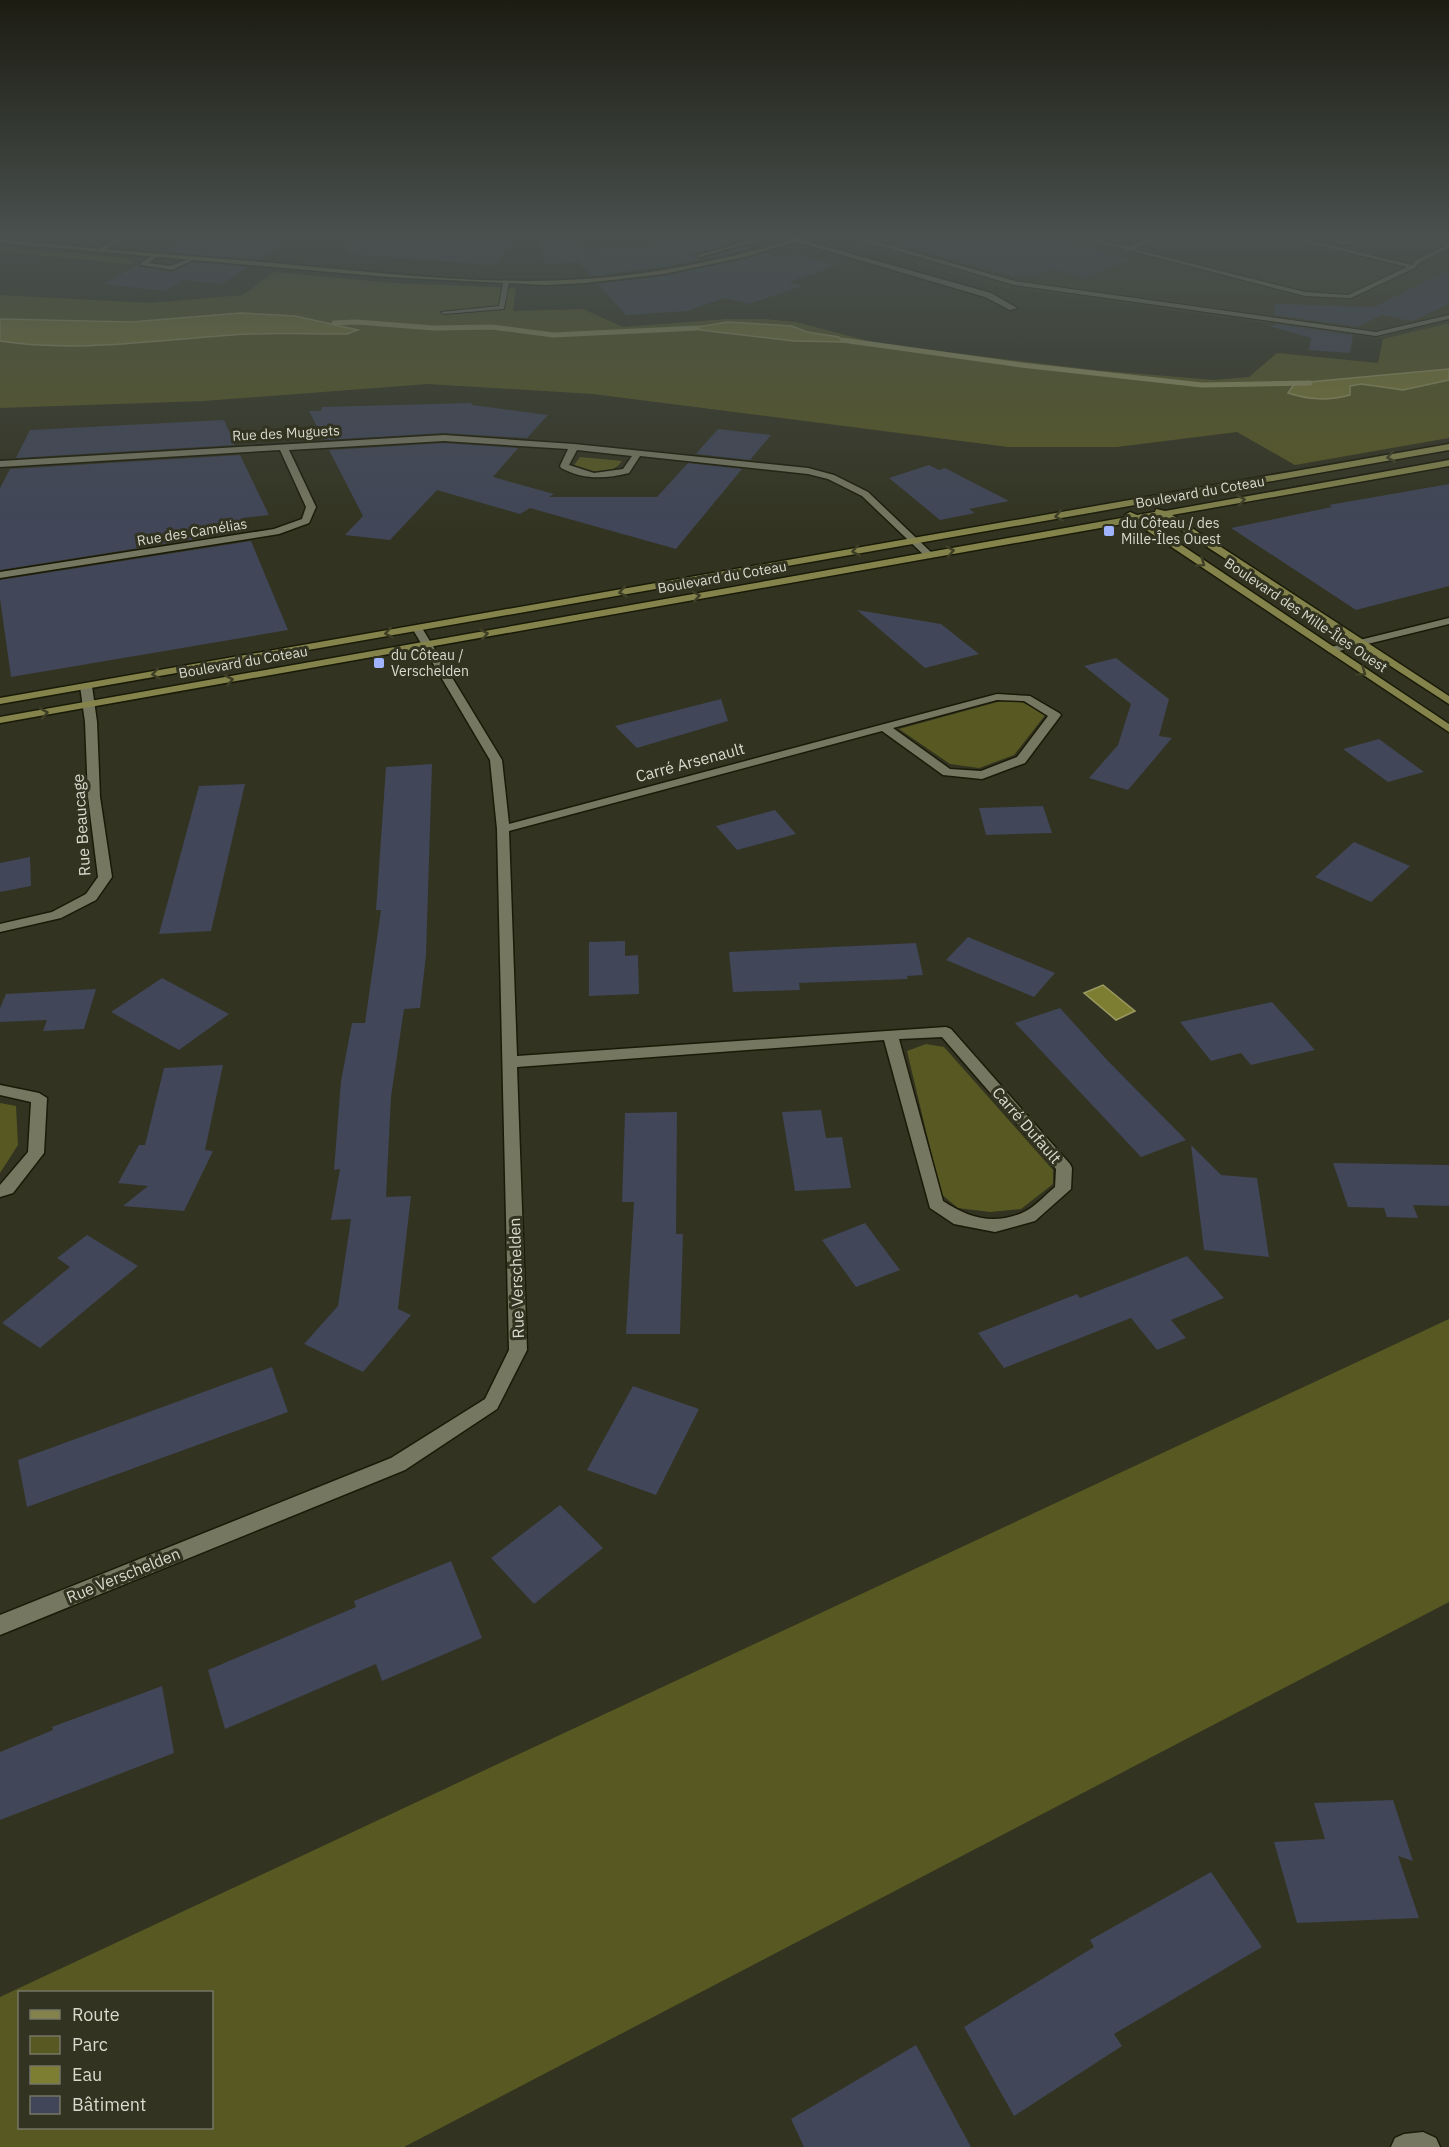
<svg xmlns="http://www.w3.org/2000/svg" width="1449" height="2147" viewBox="0 0 1449 2147" font-family="'IBM Plex Sans',sans-serif">
<style>
.built{fill:#3c3d23}
.green{fill:#585922;fill-rule:evenodd}
.water{fill:#7e7e33;stroke:#9a9a62;stroke-width:1.5}
.lines{fill:none;stroke-linecap:round;stroke-linejoin:round}
.stream{stroke:#9a9a62;stroke-width:5}
.building{fill:#414658}
.lane-casing{stroke:#1a1a08;stroke-width:2}
.street-casing{stroke:#1a1a08;stroke-width:3}
.secondary-casing{stroke:#1a1a08;stroke-width:3}
.lane{fill:#767761;fill-rule:evenodd}
.street{fill:#767761;fill-rule:evenodd}
.secondary{fill:#83834b;fill-rule:evenodd}
.oneway{stroke:#3e3f26}
.poi-dot{fill:#a0b3fd;stroke:#323320;stroke-width:2}
.labels{text-anchor:middle;dominant-baseline:central;stroke-width:6;stroke-linejoin:round;paint-order:stroke}
.far-street-label{font-size:14px;fill:#dadbcf;stroke:#323320}
.far-poi-label{font-size:14px;fill:#dadbcf;stroke:#323320;text-anchor:start}
.street-label{font-size:16px;fill:#dadbcf;stroke:#323320}
</style>
<rect width="100%" height="100%" fill="#323320"/>
<path class="built" d="M844 234H1449V323L1383 339 1003 288 828 239Z"/>
<path class="green" d="M0 246 126 258 132 261 131 264 0 252Z
M274 272 393 283 516 288 513 311 583 309 623 327 727 319H764L796 322 880 344 1094 370 1214 380 1249 377 1277 353 1378 363 1383 339 1449 323V369L1423 371 1350 386 1361 384 1403 390 1449 380V438L1295 465 1237 432 1117 447H1008L593 394 428 384 203 401 0 408V341C77 353 156 340 232 335 270 332 309 334 347 334L357 331 295 316 131 322 0 319V295L150 303 243 295ZM728 322 792 326 807 332 839 337 842 342 794 341 700 330 698 327Z
M580 457 622 461C611 477 589 472 574 465Z
M1001 701 1022 702 1046 714 1014 755 979 768 950 764 899 729Z
M926 1044 944 1047 1053 1170V1184L1021 1209 990 1212 958 1208 941 1194 907 1051Z
M0 1103 16 1106 18 1145 0 1173Z
M1449 1319V1602L404 2147H0V1997ZM20 1992H212V2128H20Z"/>
<path class="water" d="M241 313 295 316 358 330 347 334C309 334 270 332 233 335 156 340 77 353 0 341V319L131 322Z
M728 322 792 326 807 332 839 337 843 342 794 341 700 330 697 327Z
M1449 369V380L1403 390 1361 384 1350 386V395C1327 401 1310 400 1288 393L1292 387 1298 383Z
M1103 985 1135 1011 1116 1020 1084 993Z"/>
<g class="lines">
<path class="stream" d="M334 323 356 322 434 328 492 327 553 335 698 328
M842 340 1021 365 1202 385 1310 383"/>
</g>
<path class="building" d="M193 234H296L258 260 162 252Z
M348 234H522L495 265 347 254Z
M537 234H574L586 250 646 245 688 234H709L734 242 693 255 700 259 745 247 751 249 670 266 591 276 579 262 545 264Z
M894 234H1041L1131 260 1084 278 1054 269 1034 276 1026 274 1016 277 892 243Z
M765 253 777 258 793 253 836 266 788 282 802 286 749 304 725 298 687 311 626 315 598 284 664 276Z
M194 262 247 267 223 284 183 280 164 291 104 284 139 264 141 267 172 272Z
M1449 270V304L1412 321 1382 315 1357 327 1274 315 1275 304 1374 307Z
M1277 324 1353 335 1350 353 1309 350 1311 338 1269 326Z
M471 403 472 405 548 415 527 438 444 433 324 440 309 411H321L322 407Z
M224 420 235 445 16 458 30 430Z
M718 429 771 435 750 460 696 454Z
M444 443 518 448 493 477 554 494 549 497H657L688 463 742 469 676 549 530 508 520 514 437 490 390 540 345 535 363 516 329 450Z
M240 455 269 515 242 518 247 531 0 570V488L10 469Z
M929 465 939 470 945 468 1009 501 969 509 975 513 940 520 889 478Z
M1449 484V586L1356 610 1231 528 1332 507 1329 505Z
M251 541 288 630 11 677 0 599V580Z
M857 610 941 624 979 654 925 668Z
M1116 658 1169 699 1159 736 1172 738 1128 790 1089 778 1118 745 1131 704 1084 666Z
M721 699 728 721 637 748 615 726Z
M1379 739 1424 772 1388 782 1343 749Z
M432 764 426 955 420 1008 404 1009 391 1097 386 1197 411 1196 398 1309 411 1315 363 1372 304 1344 338 1306 351 1219 331 1220 340 1169 334 1170 341 1081 352 1023H365L381 910H376L386 767Z
M245 784 211 931 159 934 199 786Z
M1043 806 1052 833 986 835 979 808Z
M775 810 796 834 737 850 716 826Z
M1354 842 1410 866 1371 902 1315 877Z
M30 857 31 886 0 892V863Z
M968 937 1055 973 1034 997 946 960Z
M625 941V956L638 955 639 994 589 996V942Z
M916 943 923 975 907 976 908 979 799 983 800 990 733 992 729 952Z
M162 978 229 1014 179 1050 111 1012Z
M96 989 84 1029 43 1031 47 1020 0 1022V1008L6 994Z
M1272 1002 1315 1050 1251 1065 1241 1053 1211 1061 1180 1022Z
M1060 1008 1108 1061 1186 1140 1141 1157 1015 1023Z
M223 1065 205 1150 213 1151 184 1211 123 1206 148 1186 118 1183 139 1145H145L164 1068Z
M821 1110 826 1138 842 1137 851 1188 795 1191 782 1112Z
M677 1112 676 1234H683L680 1334H626L634 1202H622L625 1113Z
M1191 1145 1221 1175 1257 1178 1269 1257 1204 1250Z
M1333 1163 1449 1165V1206L1413 1205 1418 1218 1387 1217 1384 1208 1348 1207Z
M865 1223 900 1270 856 1287 822 1240Z
M87 1235 138 1266 40 1348 2 1323 70 1267 57 1258Z
M1187 1256 1224 1298 1171 1320 1186 1338 1157 1350 1131 1318 1004 1368 978 1333 1077 1294 1080 1298Z
M272 1367 288 1412 27 1507 18 1460Z
M633 1386 699 1409 656 1495 587 1470Z
M560 1505 603 1548 534 1604 491 1558Z
M451 1561 482 1638 382 1681 376 1664 225 1729 208 1670 356 1607 354 1601Z
M162 1686 174 1753 0 1820V1752L53 1730 52 1727Z
M1393 1800 1413 1861 1398 1856 1419 1918 1297 1923 1274 1842 1325 1839 1314 1803Z
M1211 1872 1262 1947 1114 2034 1122 2046 1014 2116 964 2027 1094 1947 1090 1940Z
M916 2045 971 2147H804L791 2119Z"/>
<g class="lines">
<g class="lane-casing">
<path id="lane" d="M840 234H850L1015 281 1376 332 1449 315V319L1376 336 1014 285Z
M1067 234H1077L1128 247 1161 234H1169L1134 249 1305 292 1348 295 1407 267 1273 234H1284L1412 265 1416 260 1447 245 1449 244V248L1420 262 1415 268 1351 298 1305 296Z
M1362 234H1370L1348 245 1331 242 1347 241Z
M506 280 509 282 504 309 444 314 441 312 499 306 503 282Z"/>
</g>
<g class="street-casing">
<path id="street" d="M123 234H131L102 251 97 250Z
M781 234 991 293 1017 308 1010 310 985 297 774 235Z
M156 253 159 255 149 263 171 266 193 257 198 258 172 270 141 265V263Z
M444 435 574 444 808 468 834 475 868 492 934 555 926 557 862 496 828 479 808 474 640 456 629 473C605 479 584 480 561 468L560 466 568 449 444 441 289 450 316 507 309 523 279 534 0 578V572L274 529 302 519 306 507 280 450 0 467V461ZM577 450 632 456 623 469 594 473 569 465Z
M1449 618V624L1331 653 1326 650 1327 648Z
M417 625 422 628 502 760 509 824 997 694 1030 696 1059 713 1061 715 1025 763 982 779 943 775 882 731 509 831 517 1056 946 1027 951 1029 1070 1164 1072 1168 1071 1189 1035 1221 995 1232 954 1224 930 1208 884 1040 517 1067 527 1350 497 1409 405 1470 0 1635V1615L391 1458 485 1399 509 1350 497 829 490 760 412 628ZM997 700 1024 701 1048 716 1017 757 981 771 950 769 893 728ZM942 1037 1056 1169 1055 1187C1045 1195 1034 1208 1022 1213 992 1225 969 1218 943 1201L899 1039Z
M86 683 92 686 97 722 100 797 112 877 96 900 61 918 0 932V924L52 912 86 894 98 877 88 797 85 722 80 686Z
M0 1085 39 1093 47 1098 44 1153 13 1193 0 1197V1185L28 1152 31 1102 0 1095Z
M1423 2132 1436 2138 1440 2147H1391L1395 2138 1404 2134Z"/>
</g>
<g class="secondary-casing">
<path id="secondary" d="M771 234H782L700 257 695 256Z
M811 234H821L745 257 664 274 585 283 545 285 388 277 0 243V239C90 249 181 255 272 263 375 272 481 286 584 279 662 274 737 257 811 234Z
M1449 444V450L0 704V698Z
M1449 460V466L1172 515 1449 696V704L1161 517 1144 520 1449 724V732L1134 522 0 723V717L1127 517 1125 515 1130 512 1137 515 1155 512 1156 509 1165 511Z"/>
</g>
<use href="#lane" class="lane"/>
<use href="#street" class="street"/>
<use href="#secondary" class="secondary"/>
</g>
<defs><path id="oneway-chevron" d="M-2-3.5L2.5 0L-2 3.5" fill="none" stroke-width="1.6" stroke-linecap="round" stroke-linejoin="round" transform="scale(1.5)"/></defs>
<g class="oneway">
<use href="#oneway-chevron" transform="translate(1391 457) rotate(170)"/>
<use href="#oneway-chevron" transform="translate(1241 500) rotate(-10)"/>
<use href="#oneway-chevron" transform="translate(1059 516) rotate(170)"/>
<use href="#oneway-chevron" transform="translate(856 551) rotate(170)"/>
<use href="#oneway-chevron" transform="translate(950 551) rotate(-10)"/>
<use href="#oneway-chevron" transform="translate(1201 563) rotate(34)"/>
<use href="#oneway-chevron" transform="translate(623 592) rotate(170)"/>
<use href="#oneway-chevron" transform="translate(696 596) rotate(-10)"/>
<use href="#oneway-chevron" transform="translate(389 633) rotate(170)"/>
<use href="#oneway-chevron" transform="translate(484 634) rotate(-10)"/>
<use href="#oneway-chevron" transform="translate(1362 672) rotate(34)"/>
<use href="#oneway-chevron" transform="translate(156 674) rotate(170)"/>
<use href="#oneway-chevron" transform="translate(229 680) rotate(-10)"/>
<use href="#oneway-chevron" transform="translate(44 713) rotate(-10)"/>
</g>
<linearGradient id="sky" x2="0" y2="1"><stop stop-color="#1c1c12"/><stop offset="0.44" stop-color="#49504e"/><stop offset="1" stop-color="#49504e" stop-opacity="0"/></linearGradient>
<rect width="1449" height="535" fill="url(#sky)"/>
<g class="poi-dot">
<rect x="1103" y="525" width="12" height="12" rx="3"/>
<rect x="373" y="657" width="12" height="12" rx="3"/>
</g>
<g class="labels">
<g class="far-street-label">
<text transform="translate(286 433) rotate(-3)">Rue des Muguets</text>
<text transform="translate(1200 492) rotate(-10)">Boulevard du Coteau</text>
<text transform="translate(192 532) rotate(-9)">Rue des Camélias</text>
<text transform="translate(722 577) rotate(-10)">Boulevard du Coteau</text>
<text transform="translate(1306 615) rotate(34)">Boulevard des Mille-Îles Ouest</text>
<text transform="translate(243 662) rotate(-10)">Boulevard du Coteau</text>
</g>
<g class="far-poi-label">
<text x="1121" y="523">du Côteau / des<tspan x="1121" dy="16">Mille-Îles Ouest</tspan></text>
<text x="391" y="655">du Côteau /<tspan x="391" dy="16">Verschelden</tspan></text>
</g>
<g class="street-label">
<text transform="translate(690 762) rotate(-15)">Carré Arsenault</text>
<text transform="translate(81 825) rotate(-94)">Rue Beaucage</text>
<text transform="translate(1027 1125) rotate(49)">Carré Dufault</text>
<text transform="translate(516 1278) rotate(-92)">Rue Verschelden</text>
<text transform="translate(123 1575) rotate(-22)">Rue Verschelden</text>
</g>
</g>
<rect x="18" y="1991" width="195" height="138" fill="#323320" stroke="#757666" stroke-width="1.5"/>
<rect x="30" y="2010" width="30" height="9" fill="#83834b" stroke="#757666" stroke-width="1.5"/>
<text x="72" y="2021" font-size="18" fill="#dadbcf">Route</text>
<rect x="30" y="2036" width="30" height="18" fill="#585922" stroke="#757666" stroke-width="1.5"/>
<text x="72" y="2051" font-size="18" fill="#dadbcf">Parc</text>
<rect x="30" y="2066" width="30" height="18" fill="#7e7e33" stroke="#757666" stroke-width="1.5"/>
<text x="72" y="2081" font-size="18" fill="#dadbcf">Eau</text>
<rect x="30" y="2096" width="30" height="18" fill="#414658" stroke="#757666" stroke-width="1.5"/>
<text x="72" y="2111" font-size="18" fill="#dadbcf">Bâtiment</text>
</svg>
